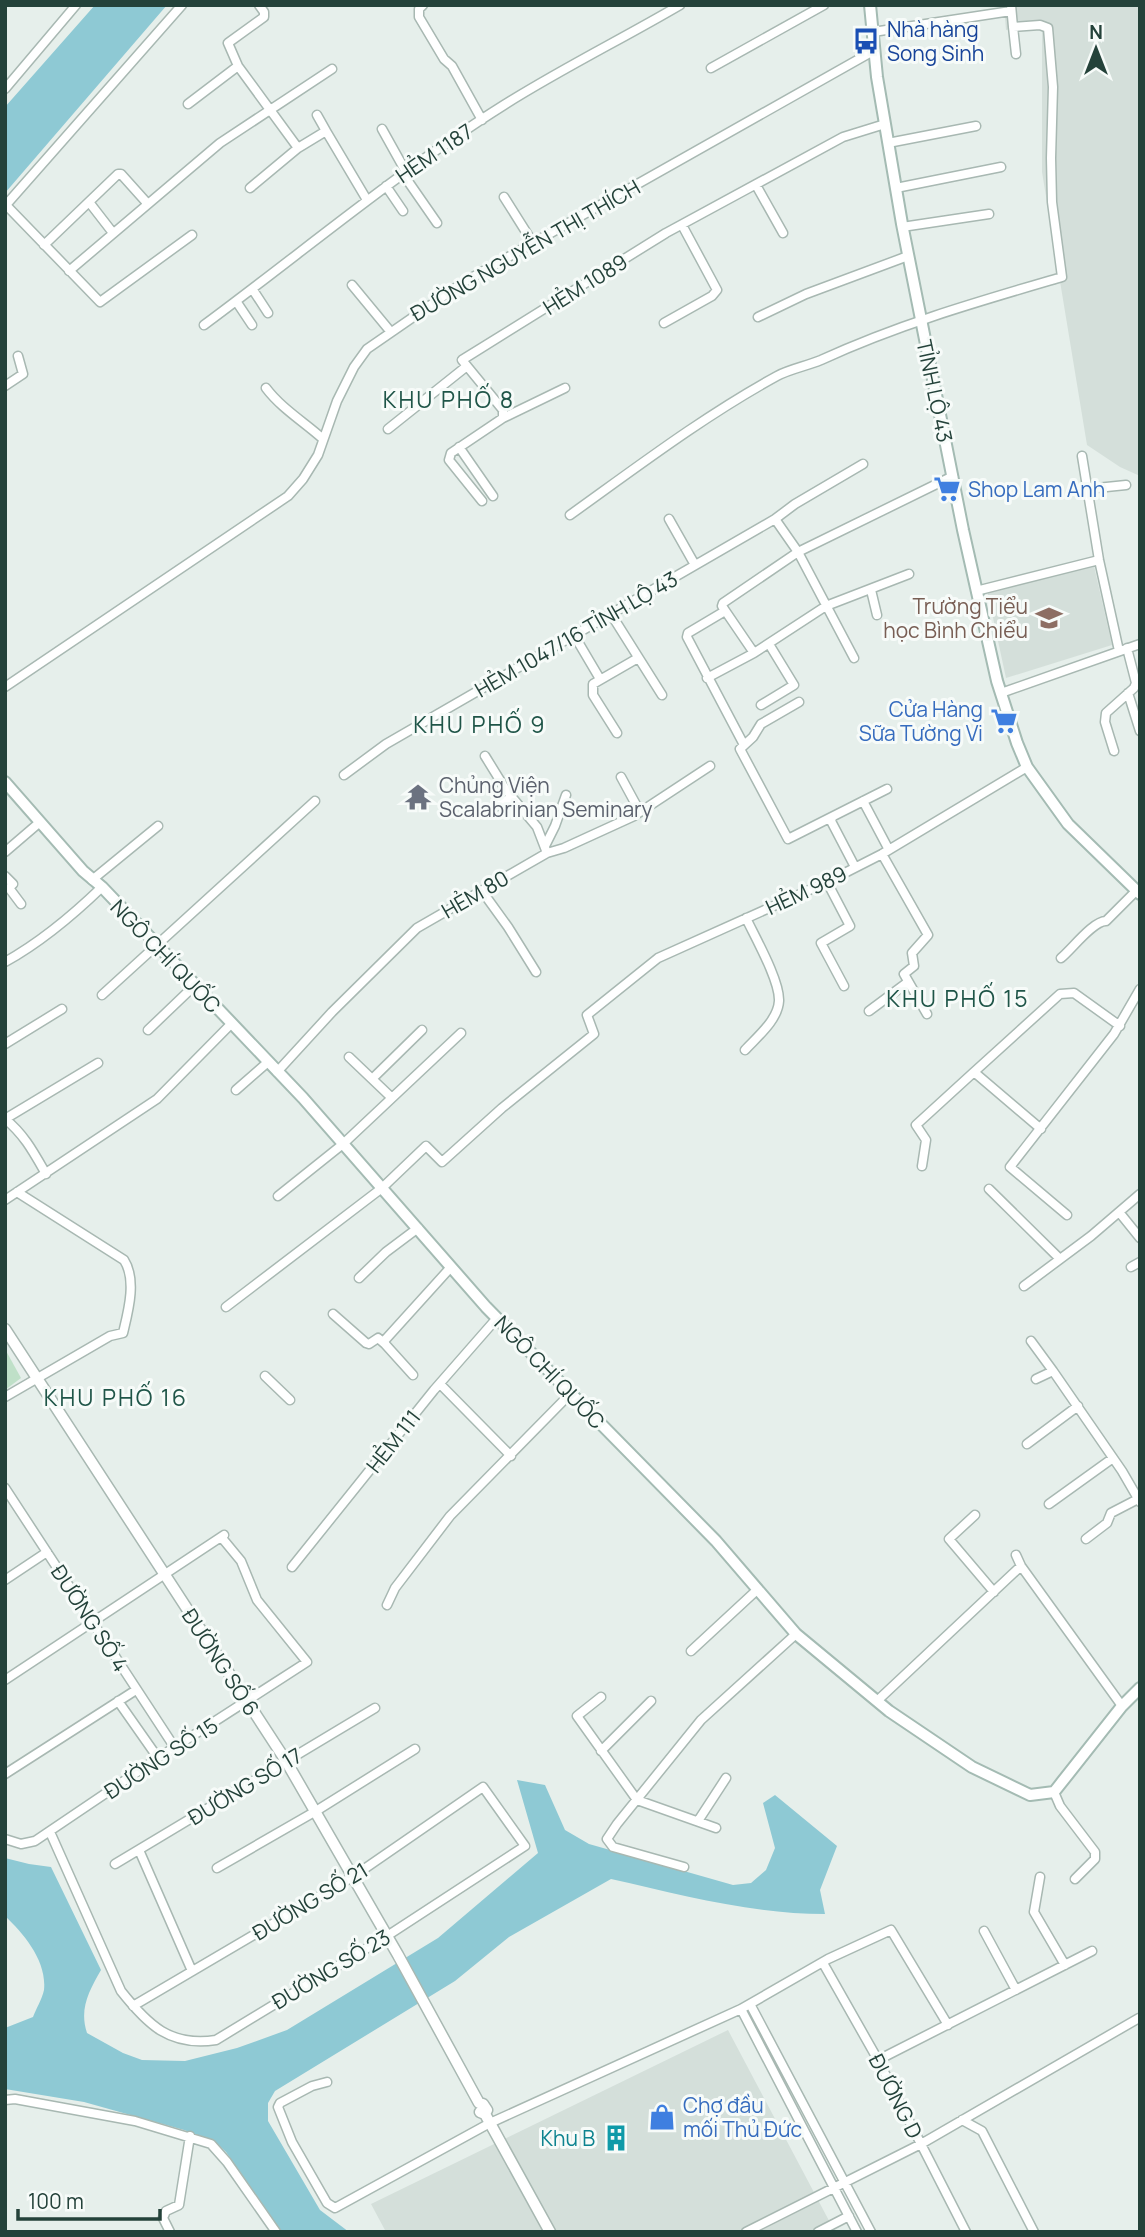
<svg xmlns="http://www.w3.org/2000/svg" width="1145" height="2237" viewBox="0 0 1145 2237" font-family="Manrope,sans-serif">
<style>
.built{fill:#d4dfda}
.green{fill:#bfe0c8}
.water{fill:#8ec9d4}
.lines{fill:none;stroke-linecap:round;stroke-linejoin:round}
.minor-casing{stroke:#a8b8b2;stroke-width:11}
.tertiary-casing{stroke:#a8b8b2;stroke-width:13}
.secondary-casing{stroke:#a4bbb3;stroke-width:14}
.minor{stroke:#fff;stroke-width:8}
.tertiary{stroke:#fff;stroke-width:10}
.secondary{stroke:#fff;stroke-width:10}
.labels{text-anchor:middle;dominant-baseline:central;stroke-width:6;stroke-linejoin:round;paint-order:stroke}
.transit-label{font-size:21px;fill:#164399;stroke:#f7fbf9;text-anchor:start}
.street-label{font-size:21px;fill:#24423a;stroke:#f7fbf9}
.shop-label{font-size:21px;fill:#366cbe;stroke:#f7fbf9;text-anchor:start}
.education-label{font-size:21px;fill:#785e54;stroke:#f7fbf9;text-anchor:end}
.worship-label{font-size:21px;fill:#5b616d;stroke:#f7fbf9;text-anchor:start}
.culture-label{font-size:21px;fill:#0d838f;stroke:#f7fbf9;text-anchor:end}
.neighbourhood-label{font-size:23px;letter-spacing:2px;fill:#1f5548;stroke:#f7fbf9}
</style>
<rect width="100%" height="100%" fill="#e6efeb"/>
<path class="built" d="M1004 5H1140V476L1120 467 1087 445 1042 172V22L1006 30Z
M1094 566 1112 645 1006 678 987 590Z
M728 2030 835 2232H386L371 2204Z"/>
<path class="green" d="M5 1349 21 1378 5 1390Z"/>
<path class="water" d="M95 5H167L5 193V107Z
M517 1780 545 1785 565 1830 589 1844 733 1885 751 1883 766 1870 775 1848 763 1803 775 1795 837 1846 820 1890 825 1914C752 1914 682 1895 611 1879L509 1937 455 1981 275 2091 268 2103V2121L320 2210 349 2232H282L226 2152 214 2141 184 2130 84 2102 5 2089V2028L33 2017C36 2009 42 1999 44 1990 47 1961 24 1934 5 1916V1858L29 1864 51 1867 101 1970C89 1991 79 2009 87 2033L123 2053 142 2060 185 2061 237 2048 287 2030 438 1938 538 1853Z"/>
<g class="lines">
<g class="minor-casing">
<path id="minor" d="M423 5 419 9V17L444 59 452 66 482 120
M1013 27 1016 54
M873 32 1011 11
M238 66 228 43 264 17V12L259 5
M711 68 824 5
M5 89 76 5
M188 104 238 66 298 148 250 188
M317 115 326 131
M382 129 406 172
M888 143 976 126
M298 148 326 131 367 200
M403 174 437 223
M756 185 783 233
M386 186 403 211
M896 188 1001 167
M504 197 533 243
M89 202 113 233
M6 205 100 302 192 235
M5 206 182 5
M902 227 989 214
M44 245 118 174H121L147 203
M69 271 220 143 332 69
M352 285 390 331
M253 290 268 313
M236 301 252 325
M758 317 806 294 908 256
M664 323 712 296 717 290 682 225
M204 325C304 251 399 171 504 105 561 69 622 39 680 5
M5 386 23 374 18 356
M266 388C281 408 304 422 323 439
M503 418 565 388
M388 429 467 366
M459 447 493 496
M1082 456 1099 560 1119 651
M1087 489 1126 485
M482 501 449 460 451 453 503 418V410L462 360 666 233 843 137 885 124
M570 515C637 467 704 416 777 376 790 369 807 366 821 360 899 324 980 301 1062 277L1052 202 1051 158 1053 87 1048 28 1040 25 1013 27 1011 5
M669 519 695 565
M775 519 798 552 854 658
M909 574 826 606 754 653 722 606 723 603 798 552 953 476
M871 590 877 615
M976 591 1099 560
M725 611 688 633 687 637 744 745
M611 614 662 695
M574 635 600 679
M707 678 754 653
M5 687 288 496 303 479 318 455 337 401 354 367 367 349 464 282 875 50
M1001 693 1140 644
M1128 693 1140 731
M799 702 761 724 753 737 740 749 788 839 887 789
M761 705 794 685 769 644
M617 733 593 695V684L638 658
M1114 751 1105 722 1106 713 1134 688 1136 683 1127 648
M485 756 506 790 537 827 547 853
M344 775 386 744 775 519 795 504 863 464
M621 777 640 812
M863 801 889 850
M495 807 512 797
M832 818 831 821 855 867
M545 846 555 826 566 795
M5 852 40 822
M882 854 928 935 912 953 914 966 904 974 927 1014
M5 876 13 884 9 888 21 904
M92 880 158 826
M827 882 850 926 821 943 844 986
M482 891 508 927 536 972
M1061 958C1072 949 1093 921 1106 921L1136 891
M5 962C41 942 72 916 102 887
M102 995 315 801
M869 1011 908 982
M148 1030 194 986
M5 1044 62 1009
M745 1050C757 1037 778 1020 779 1001 780 981 755 937 746 918
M349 1057 392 1098
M277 1072 332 1012 417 928 547 853 564 848 634 816 710 766
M372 1079 422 1030
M236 1090 268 1062
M1041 1129 974 1072 1060 994 1074 993 1120 1026
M922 1166 926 1140 916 1125 974 1072
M46 1174C34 1153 24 1134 5 1119L98 1063
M989 1189 1059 1258
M278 1196 343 1144 461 1033
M5 1200 157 1099 231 1024
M1119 1212 1140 1238
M1067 1215 1010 1167 1114 1034 1140 989
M1131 1267 1140 1262
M359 1278 386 1252 418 1228
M1024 1286 1091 1236 1140 1194
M226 1307 382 1188 426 1146 442 1162 502 1108 594 1034 587 1015 658 958 827 882 882 854 1027 767
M333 1314 366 1343 369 1344 378 1338 385 1344
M1031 1341 1053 1371
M413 1375 385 1344V1340L451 1267
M265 1376 290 1400
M1036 1379 1053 1371 1122 1471 1140 1502
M440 1384 511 1456
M5 1397 110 1336 123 1333C128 1312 137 1280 124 1260L17 1192
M1027 1444 1078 1406
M5 1488 175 1748
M1049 1504 1113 1458
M975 1515 949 1539 994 1592
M1086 1539 1107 1523 1111 1513 1138 1499
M1016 1555 1021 1566 1122 1706
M292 1567 434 1390 497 1318
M5 1580 47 1552
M387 1605 395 1588 450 1516 570 1394
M691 1651 758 1589
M5 1680 224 1535
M601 1697 577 1716 637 1800 716 1828
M118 1701 158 1758
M877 1701 1021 1566
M601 1751 651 1701
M5 1774 136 1690
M1054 1792 1060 1806 1095 1852V1859L1075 1879
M698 1821 726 1778
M50 1832 121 1991C148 2025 170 2047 216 2040L387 1936 525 1846 483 1787 354 1876 133 2006
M5 1839 21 1844 35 1841 158 1758 307 1662 257 1600 241 1561 222 1538
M139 1850 192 1971
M115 1864 375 1708
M684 1867 613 1847 607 1839 617 1824 701 1720 796 1634
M217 1868 316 1811 415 1749
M1040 1877 1034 1912 1065 1965
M984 1931 1016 1990
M823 1963 878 2060 966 2232
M750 2004 871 2232
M741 2009 857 2232
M878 2060 1092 1951
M327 2082 312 2086 280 2103 278 2107 292 2142 327 2203 335 2208 490 2123 741 2009 828 1959 891 1930 948 2025
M5 2100 15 2099 135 2121 211 2144 227 2162 276 2232
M962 2120 982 2131 1034 2232
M170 2232 163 2218 166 2211 179 2205 190 2136
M746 2232 921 2144 1139 2018
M818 2232 849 2216"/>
</g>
<g class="tertiary-casing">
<path id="tertiary" d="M5 1329 286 1761 398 1955 479 2103 483 2104 487 2110 485 2114
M480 2112 485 2114 550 2232"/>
</g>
<g class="secondary-casing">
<path id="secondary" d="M870 5 877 77 902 224 963 530 997 681 1017 743 1027 767 1068 824 1140 894
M5 782 83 871 102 887 303 1098 486 1307 716 1541 796 1634 889 1711 972 1767 1030 1795 1054 1792 1058 1787 1122 1706 1140 1688"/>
</g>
<use href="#minor" class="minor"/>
<use href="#tertiary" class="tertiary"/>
<use href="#secondary" class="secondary"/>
</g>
<defs>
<g id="bus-bare" transform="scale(2.1)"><path d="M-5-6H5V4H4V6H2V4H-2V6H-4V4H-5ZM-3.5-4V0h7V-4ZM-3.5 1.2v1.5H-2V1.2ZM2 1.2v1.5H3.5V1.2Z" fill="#1a4fb4" stroke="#f7fbf9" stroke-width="2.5" paint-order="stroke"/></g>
<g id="supermarket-bare" transform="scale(2.1)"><path d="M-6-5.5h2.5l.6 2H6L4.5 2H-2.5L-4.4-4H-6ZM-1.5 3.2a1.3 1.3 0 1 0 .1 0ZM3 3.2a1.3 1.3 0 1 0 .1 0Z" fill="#3f7fe0" stroke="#f7fbf9" stroke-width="2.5" paint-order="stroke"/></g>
<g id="school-bare" transform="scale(2.1)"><path d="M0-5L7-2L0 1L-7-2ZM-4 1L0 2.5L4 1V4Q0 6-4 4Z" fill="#8d6e63" stroke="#f7fbf9" stroke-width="2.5" paint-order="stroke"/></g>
<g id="temple-bare" transform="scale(2.1)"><path d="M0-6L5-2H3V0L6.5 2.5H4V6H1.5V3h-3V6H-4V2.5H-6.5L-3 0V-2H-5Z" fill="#6b7280" stroke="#f7fbf9" stroke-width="2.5" paint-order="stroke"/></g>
<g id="shop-bare" transform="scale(2.1)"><path d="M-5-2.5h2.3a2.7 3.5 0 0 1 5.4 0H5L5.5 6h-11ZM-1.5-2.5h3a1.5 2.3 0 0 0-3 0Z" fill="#3f7fe0" stroke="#f7fbf9" stroke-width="2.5" paint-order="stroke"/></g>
<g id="building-bare" transform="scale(2.1)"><path d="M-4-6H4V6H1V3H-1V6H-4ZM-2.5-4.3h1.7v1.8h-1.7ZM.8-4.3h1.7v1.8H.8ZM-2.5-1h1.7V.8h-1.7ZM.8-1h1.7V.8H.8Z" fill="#0f9aa8" stroke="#f7fbf9" stroke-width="2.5" paint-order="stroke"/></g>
</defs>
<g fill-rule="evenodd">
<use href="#bus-bare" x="866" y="41"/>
<use href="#supermarket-bare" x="947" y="489"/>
<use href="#school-bare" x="1049" y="618"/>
<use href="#supermarket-bare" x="1004" y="721"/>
<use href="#temple-bare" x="418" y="797"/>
<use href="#shop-bare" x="662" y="2117"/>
<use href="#building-bare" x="616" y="2138"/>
</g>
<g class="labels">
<g class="transit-label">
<text x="887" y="29">Nhà hàng<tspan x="887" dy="24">Song Sinh</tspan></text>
</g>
<g class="street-label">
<text transform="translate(434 153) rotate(-34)">HẺM 1187</text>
<text transform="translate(525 250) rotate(-30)">ĐƯỜNG NGUYỄN THỊ THÍCH</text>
<text transform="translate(585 284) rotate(-32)">HẺM 1089</text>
<text transform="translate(935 391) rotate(78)">TỈNH LỘ 43</text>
<text transform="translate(576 634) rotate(-30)">HẺM 1047/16 TỈNH LỘ 43</text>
<text transform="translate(806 890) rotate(-25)">HẺM 989</text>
<text transform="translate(475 894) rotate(-30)">HẺM 80</text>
<text transform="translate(166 956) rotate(46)">NGÔ CHÍ QUỐC</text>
<text transform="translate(550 1372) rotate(46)">NGÔ CHÍ QUỐC</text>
<text transform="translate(393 1441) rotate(-52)">HẺM 111</text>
<text transform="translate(90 1618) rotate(57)">ĐƯỜNG SỐ 4</text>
<text transform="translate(221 1662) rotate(57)">ĐƯỜNG SỐ 6</text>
<text transform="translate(161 1758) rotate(-33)">ĐƯỜNG SỐ 15</text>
<text transform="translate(245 1786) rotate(-31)">ĐƯỜNG SỐ 17</text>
<text transform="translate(310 1901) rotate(-31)">ĐƯỜNG SỐ 21</text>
<text transform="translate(331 1969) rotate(-31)">ĐƯỜNG SỐ 23</text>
<text transform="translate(896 2096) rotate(63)">ĐƯỜNG D</text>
</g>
<g class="shop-label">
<text x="968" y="489">Shop Lam Anh</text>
<text x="983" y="709" text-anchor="end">Cửa Hàng<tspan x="983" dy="24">Sữa Tường Vi</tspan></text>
<text x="683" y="2105">Chợ đầu<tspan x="683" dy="24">mối Thủ Đức</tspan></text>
</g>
<g class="education-label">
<text x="1028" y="606">Trường Tiểu<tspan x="1028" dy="24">học Bình Chiểu</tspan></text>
</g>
<g class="worship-label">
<text x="439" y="785">Chủng Viện<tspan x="439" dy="24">Scalabrinian Seminary</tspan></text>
</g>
<g class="culture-label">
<text x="595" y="2138">Khu B</text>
</g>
<g class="neighbourhood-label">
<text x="449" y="399">KHU PHỐ 8</text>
<text x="480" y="724">KHU PHỐ 9</text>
<text x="958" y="998">KHU PHỐ 15</text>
<text x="116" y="1397">KHU PHỐ 16</text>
</g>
</g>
<rect width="1145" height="2237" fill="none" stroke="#24423a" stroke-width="14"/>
<g transform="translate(1096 49)" stroke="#f7fbf9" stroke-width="5" paint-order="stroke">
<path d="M0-5L12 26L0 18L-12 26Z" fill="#24423a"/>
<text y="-10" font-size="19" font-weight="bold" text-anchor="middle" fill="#24423a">N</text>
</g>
<path d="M18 2209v10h142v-10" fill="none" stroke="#24423a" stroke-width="3.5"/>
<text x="28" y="2209" font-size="21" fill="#24423a" stroke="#f7fbf9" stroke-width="5" paint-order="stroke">100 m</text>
</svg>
